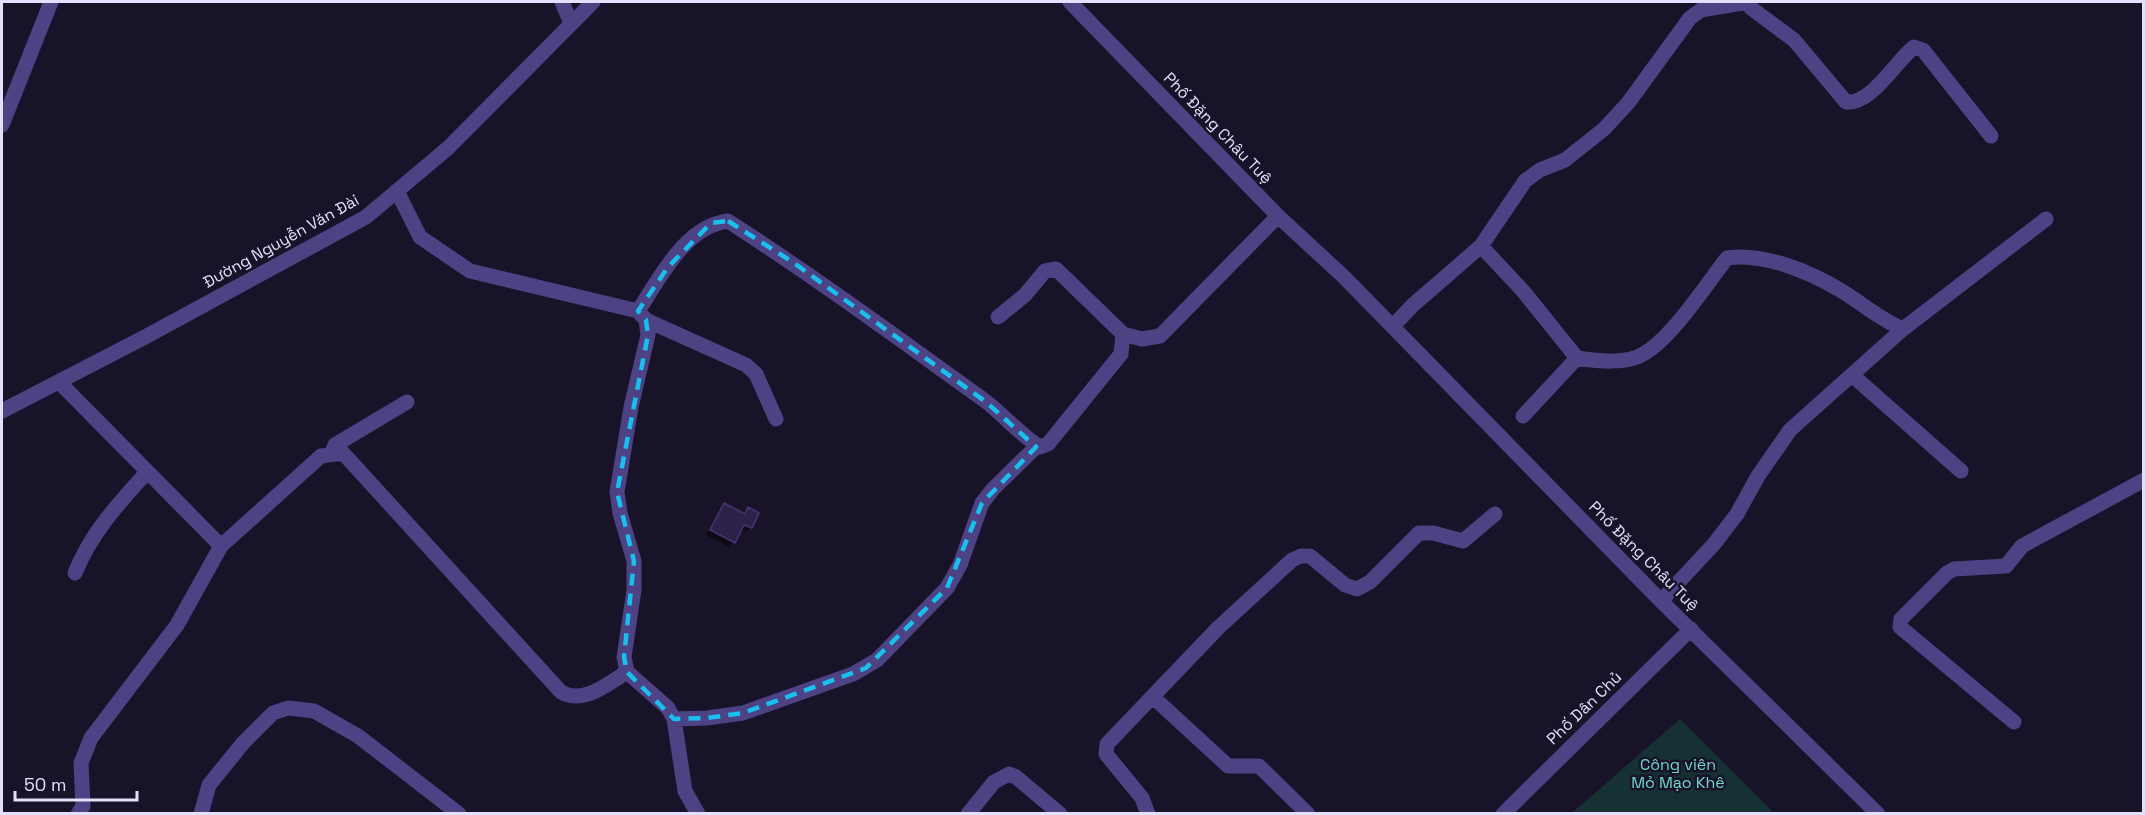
<svg xmlns="http://www.w3.org/2000/svg" width="2145" height="815" viewBox="0 0 2145 815" font-family="'Space Grotesk',sans-serif">
<style>
.green{fill:#163133}
.shadow{fill:#0007}
.building{fill:#2d2049;stroke:#483473;stroke-width:1.5}
.lines{fill:none;stroke-linecap:round;stroke-linejoin:round}
.minor{stroke:#4c4284;stroke-width:15}
.tertiary{stroke:#4c4284;stroke-width:15}
.marked{fill:none;stroke:#19bfed;stroke-width:4.5;stroke-dasharray:12 8;stroke-linejoin:round}
.labels{text-anchor:middle;dominant-baseline:central;stroke-width:5;stroke-linejoin:round;paint-order:stroke}
.street-label{font-size:16px;fill:#e5defc;stroke:#191329}
.park-label{font-size:16px;fill:#6ed8ca;stroke:#191329}
</style>
<rect width="100%" height="100%" fill="#191329"/>
<path class="green" d="M1680 719 1774 813H1572Z"/>
<path class="shadow" d="M725 505 743 514 748 509 757 514 750 528 746 532 740 530 729 547 706 535Z"/>
<path class="building" d="M724 503 745 514 748 507 759 513 752 528 744 525 735 543 710 530Z"/>
<g class="lines">
<path class="minor" d="M562 2 571 23
M1070 2 1278 216 1344 277 1661 601 1878 814
M1748 2 1701 10 1690 18 1628 103 1604 129 1565 160 1540 170 1525 181 1481 246 1523 291 1577 358C1597 361 1627 365 1645 353 1673 336 1706 285 1727 258 1763 252 1810 272 1840 290 1862 303 1879 319 1903 329L2046 219
M1748 2 1751 8 1794 40 1846 102C1871 105 1895 62 1914 47L1923 50 1991 136
M2 125 51 2
M397 191 420 237 470 271 638 311 646 320 648 335 631 407 617 492 620 513 634 561V590L624 657 627 672 668 708 674 719 685 791 698 814
M638 311C660 278 685 226 728 221 815 277 899 339 984 400 1004 415 1019 434 1040 447L1048 444 1121 354 1123 334 1056 269 1045 271 1025 295 998 317
M646 320 746 365 756 374 776 419
M1393 326 1413 305 1481 246
M1123 334 1142 339 1160 336 1278 216
M1852 375 1961 471
M59 382 221 546 321 456 343 453 561 692C584 705 607 684 627 672
M1523 416 1577 358
M332 452 335 445 407 402
M75 573C91 533 118 504 147 472
M1661 601 1714 544 1737 514 1758 476 1790 430 1903 329
M1153 697 1228 766H1259L1308 814
M674 719 707 718 743 713 853 674 877 660 947 588 960 565 982 503 993 489 1036 447H1040
M2014 722 1900 627 1901 619 1947 573 1954 569 2006 566 2022 546 2144 480
M78 814 83 806 81 763 91 738 177 625 221 546
M201 814 209 785 243 743 273 713 288 708 314 711 358 736 459 814
M968 814 994 782 1009 774 1016 777 1060 814
M1148 814 1142 798 1106 754 1107 744 1218 628 1292 560 1301 556H1310L1345 585 1357 589 1370 582 1419 533H1433L1463 541 1495 514
M1503 814 1691 629"/>
<path class="tertiary" d="M2 411 145 337 366 217 448 148 593 2"/>
</g>
<path class="marked" d="M728 221 794 263 986 402 1036 447 982 503 947 588 866 668 743 713 707 718 674 719 627 672 624 657 634 561 617 492 648 335 646 320 638 311 668 267 711 223Z"/>
<g class="labels">
<g class="street-label">
<text transform="translate(1218 128) rotate(46)">Phố Đặng Châu Tuệ</text>
<text transform="translate(281 241) rotate(-29)">Đường Nguyễn Văn Đài</text>
<text transform="translate(1644 556) rotate(45)">Phố Đặng Châu Tuệ</text>
<text transform="translate(1584 708) rotate(-44)">Phố Dân Chủ</text>
</g>
<g class="park-label">
<text x="1678" y="764">Công viên<tspan x="1678" dy="18">Mỏ Mạo Khê</tspan></text>
</g>
</g>
<rect width="2145" height="815" fill="none" stroke="#e5defc" stroke-width="6"/>
<path d="M15 791v9h122v-9" fill="none" stroke="#e5defc" stroke-width="3"/>
<text x="24" y="791" font-size="18" fill="#e5defc" stroke="#191329" stroke-width="4.5" paint-order="stroke">50 m</text>
</svg>
